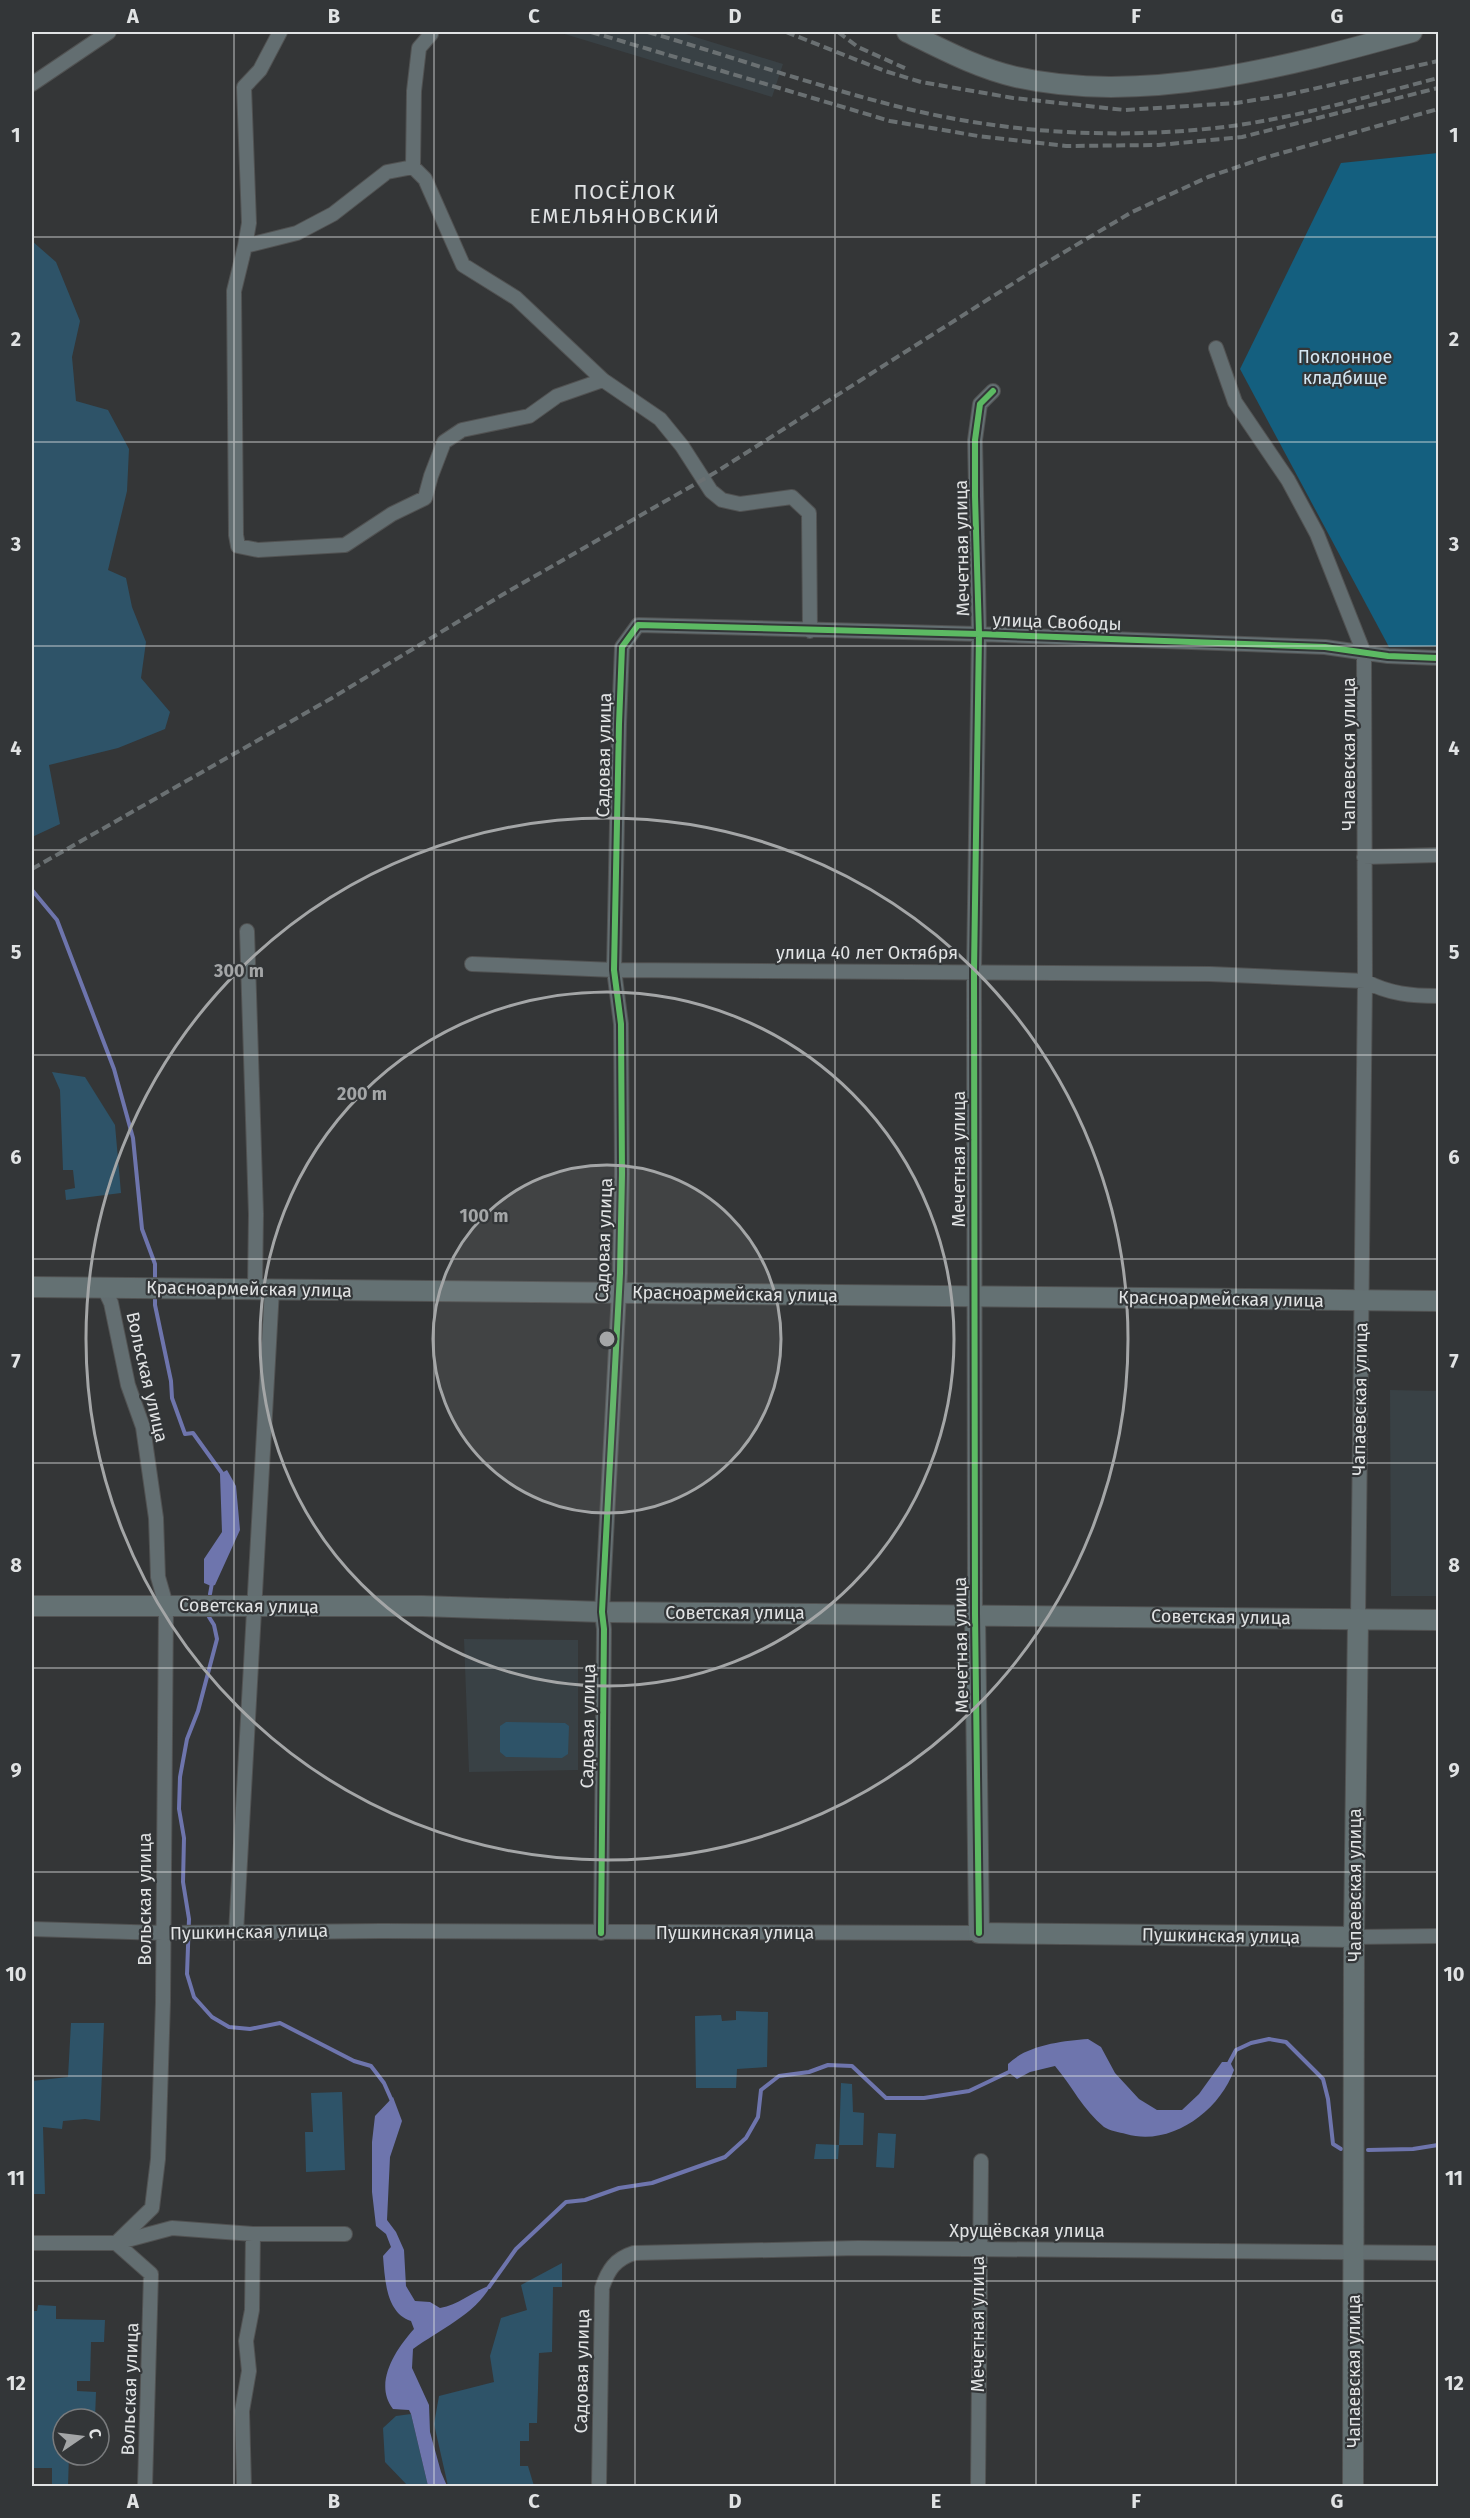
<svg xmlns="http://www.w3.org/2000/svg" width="1470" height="2518" viewBox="0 0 1470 2518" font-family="'Fira Sans',sans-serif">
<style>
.built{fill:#394145}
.green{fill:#2e5368}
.forest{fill:#145f7f}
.water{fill:#6e75ad}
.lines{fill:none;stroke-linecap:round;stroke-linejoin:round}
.stream{stroke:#6e75ad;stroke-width:4}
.street-casing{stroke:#515252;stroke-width:16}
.secondary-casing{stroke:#515252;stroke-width:22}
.street{stroke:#636e71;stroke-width:14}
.secondary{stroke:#647173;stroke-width:20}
.rail{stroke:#6a7072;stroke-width:4;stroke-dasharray:9 4.5;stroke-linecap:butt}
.cycleway-casing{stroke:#333638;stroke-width:10}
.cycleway{stroke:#5cba63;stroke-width:6}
.grid{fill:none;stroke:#e1e3e4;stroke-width:1.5;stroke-opacity:0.55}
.ring{fill:none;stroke:#a4a6a7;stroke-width:3}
.labels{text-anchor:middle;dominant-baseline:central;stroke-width:4.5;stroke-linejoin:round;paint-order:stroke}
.park-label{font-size:18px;fill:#d4e6f2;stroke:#333638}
.street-label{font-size:18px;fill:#e1e3e4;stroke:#333638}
.quarter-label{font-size:21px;letter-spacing:1.5px;fill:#e1e3e4;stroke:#333638}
.centre{fill:#a4a6a7;stroke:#333638;stroke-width:3}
.ring-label{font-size:18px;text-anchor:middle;font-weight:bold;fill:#a4a6a7;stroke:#333638;stroke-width:4.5;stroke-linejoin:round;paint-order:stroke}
.neatline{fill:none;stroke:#e1e3e4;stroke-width:2}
.grid-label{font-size:20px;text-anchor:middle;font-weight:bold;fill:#e1e3e4}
</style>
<rect width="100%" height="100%" fill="#343637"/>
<path class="built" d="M558 32H679L783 64 772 97Z
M1390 1390 1438 1391V1596H1391Z
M464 1639 578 1640V1770L469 1772Z"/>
<path class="green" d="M32 241 56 262 80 321 72 357 76 401 108 410 129 449 127 491 108 570 126 578 132 607 146 642 141 678 170 712 165 729 118 748 49 765 60 824 32 837Z
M52 1072 85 1077 115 1125 121 1193 66 1200 65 1190 75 1188 73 1170H63L60 1090Z
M506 1722 565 1723 569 1726 568 1754 562 1758 506 1757 500 1752V1726Z
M736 2011 768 2012 767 2067 737 2069 736 2088H696L695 2016 721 2015 722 2021 736 2020Z
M71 2023H104L100 2121 85 2119 63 2121 62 2129 43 2127 45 2194H32V2081L68 2077Z
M841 2083 852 2084 853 2112 864 2113 863 2145H839L838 2159H814L816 2144 839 2145Z
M342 2092 345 2170 306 2172 305 2132H313L311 2093Z
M878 2133 896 2134 894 2168 876 2167Z
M562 2263V2287H553L552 2352 539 2353 537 2423H529V2441H520V2466H528L534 2486H448L434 2424 439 2396 494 2382 490 2356 501 2318 527 2310 521 2285Z
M38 2305 56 2306V2319L105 2320 104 2342H91L90 2381H77V2391L96 2392 95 2419H63V2455H69L68 2486H52V2468H32V2311H37Z
M411 2414 428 2486H408L385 2462 383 2428 396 2416Z"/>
<path class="forest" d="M1438 153V646L1389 647 1240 369 1341 163Z"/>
<path class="water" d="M227 1470 236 1486 240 1530 215 1585 211 1586 204 1583V1559L222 1532 220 1474Z
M1088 2039 1101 2047 1115 2073 1139 2099 1157 2110H1182L1199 2094 1222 2062H1230L1234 2070C1219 2112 1170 2147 1126 2134 1119 2132 1110 2131 1104 2127 1083 2110 1072 2086 1055 2066L1030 2072 1017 2079 1008 2072V2064C1027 2045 1062 2041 1088 2039Z
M393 2097 402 2121 390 2157 387 2220 396 2232 404 2250 406 2286 415 2301 430 2302 440 2308C459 2305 473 2291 491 2285 476 2314 439 2330 413 2349L412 2368 429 2405 430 2432 441 2472 447 2486H428L411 2414 409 2410 393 2409C373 2383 396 2349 414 2329L411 2321C386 2313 385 2280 383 2256L391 2247 386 2234 376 2226 372 2192V2142L375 2116Z"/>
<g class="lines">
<path class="stream" d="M32 890 57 920 114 1069 133 1138 142 1229 155 1264V1283
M155 1294V1305L171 1381 172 1398 185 1434 193 1433 224 1476
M210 1594 212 1583
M209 1617 214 1625 217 1639 198 1711 187 1739 180 1777 179 1809 184 1838 183 1882 189 1919 187 1974 194 1997 212 2017 229 2027 250 2029 280 2023 354 2061 371 2066 384 2083 392 2101
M1228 2065 1236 2050 1251 2043 1269 2039 1286 2042 1323 2079 1328 2099 1333 2144 1341 2149
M1368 2150 1413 2149 1438 2145
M489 2287 516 2249 566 2202 585 2200 619 2188 652 2183 725 2157 746 2138 758 2117 761 2090 779 2076 809 2072 828 2065 852 2066 886 2098H924L969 2091 1011 2071"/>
<g class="street-casing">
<path id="street" d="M429 32 431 34 419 48 414 91 413 167 425 179 463 265 516 298 603 380 660 419 682 446 711 491 722 500 740 504 792 497 809 513 810 631
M32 84 109 32
M413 167 387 172 333 214 297 233 245 246 234 291 236 535 238 546 258 550 345 545 392 514 425 498 431 476 444 442 462 430 529 416 557 396 603 380
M245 246 249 223 244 87 260 70 280 32
M1216 348 1235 402 1288 480 1317 534 1364 653 1365 981 1358 1619
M1364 857 1438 855
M247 931 256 1214 255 1289
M472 964 614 970 1210 974 1365 981C1389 994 1412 996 1438 996
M104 1288 111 1303 128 1385 143 1427 156 1518 158 1577 166 1605 163 2002 158 2159 152 2208 116 2243 151 2274 145 2486
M975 1614 974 971 979 634 975 440 980 404 993 391
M32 1929 163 1933 381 1931 979 1933
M236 1933 272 1289
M601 1933 604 1629 602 1612 620 1273 622 1174 621 1024 614 970 619 724 622 647 638 625 979 634 1325 647 1388 656 1438 658
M1354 1937 1438 1936
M32 2243H116L172 2228 253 2234H345
M244 2486 242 2411 249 2371 246 2341 252 2310 253 2234
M599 2486 602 2288C608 2270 615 2259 634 2253L858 2248 1438 2253
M978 2486 981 2161"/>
</g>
<g class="secondary-casing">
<path id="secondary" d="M907 32C942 49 977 68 1016 77 1143 106 1289 66 1412 32
M32 1287 1438 1301
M32 1606H422L602 1612 1438 1620
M975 1614 979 1933 1354 1937
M1353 2486 1354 1937 1358 1619"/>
</g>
<use href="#street" class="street"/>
<use href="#secondary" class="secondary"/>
<path class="rail" d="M591 32 890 121 978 136 1066 146 1159 145 1242 137 1438 88
M648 32C729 56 810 84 892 105 1003 134 1125 141 1239 125 1307 115 1373 95 1438 78
M786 32 885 71 921 82 1013 98 1125 110 1236 103 1286 95 1438 61
M838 32 858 47 909 70
M32 869 332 698 502 595 716 472 1039 267 1132 212 1208 177 1264 158 1438 109"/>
<g class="cycleway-casing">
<path id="cycleway" d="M601 1933 604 1629 602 1612 620 1273 622 1174 621 1024 614 970 619 724 622 647 638 625 979 634 1325 647 1388 656 1438 658
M979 1933 975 1614 974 971 979 634 975 496V440L980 404 993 391"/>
</g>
<use href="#cycleway" class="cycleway"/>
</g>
<path class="grid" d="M234 32V2486M434 32V2486M635 32V2486M835 32V2486M1036 32V2486M1236 32V2486M32 237H1438M32 442H1438M32 646H1438M32 850H1438M32 1055H1438M32 1259H1438M32 1463H1438M32 1668H1438M32 1872H1438M32 2076H1438M32 2281H1438"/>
<circle cx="607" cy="1339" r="174" fill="#a4a6a7" fill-opacity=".12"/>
<g class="ring">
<circle cx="607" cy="1339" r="174"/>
<circle cx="607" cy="1339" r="347"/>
<circle cx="607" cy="1339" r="521"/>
</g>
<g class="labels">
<g class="park-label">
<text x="1345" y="357">Поклонное<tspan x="1345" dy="21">кладбище</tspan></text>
</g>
<g class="street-label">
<text transform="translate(962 548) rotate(-91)">Мечетная улица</text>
<text transform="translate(1057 622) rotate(2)">улица Свободы</text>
<text transform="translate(1349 754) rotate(-90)">Чапаевская улица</text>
<text transform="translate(604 755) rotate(-89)">Садовая улица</text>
<text x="867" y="953">улица 40 лет Октября</text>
<text transform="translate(959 1159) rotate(-90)">Мечетная улица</text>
<text transform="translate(604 1240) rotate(-88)">Садовая улица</text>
<text transform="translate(249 1289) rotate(1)">Красноармейская улица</text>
<text transform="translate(735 1294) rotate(1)">Красноармейская улица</text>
<text transform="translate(1221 1299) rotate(1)">Красноармейская улица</text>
<text transform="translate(147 1377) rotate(77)">Вольская улица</text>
<text transform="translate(1360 1399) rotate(-89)">Чапаевская улица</text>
<text transform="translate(249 1606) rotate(1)">Советская улица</text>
<text x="735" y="1613">Советская улица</text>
<text transform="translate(1221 1617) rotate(1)">Советская улица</text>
<text transform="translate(961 1645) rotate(-91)">Мечетная улица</text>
<text transform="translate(588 1726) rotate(-89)">Садовая улица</text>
<text transform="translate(1355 1885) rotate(-90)">Чапаевская улица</text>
<text transform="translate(145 1899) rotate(-90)">Вольская улица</text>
<text transform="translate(249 1932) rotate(-1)">Пушкинская улица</text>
<text x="735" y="1933">Пушкинская улица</text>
<text transform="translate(1221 1936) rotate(1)">Пушкинская улица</text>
<text x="1027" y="2231">Хрущёвская улица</text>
<text transform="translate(978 2324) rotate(-90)">Мечетная улица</text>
<text transform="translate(582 2371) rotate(-89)">Садовая улица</text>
<text transform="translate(1354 2371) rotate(-90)">Чапаевская улица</text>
<text transform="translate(130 2389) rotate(-88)">Вольская улица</text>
</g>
<g class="quarter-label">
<text x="625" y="192">ПОСЁЛОК<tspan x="625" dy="24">ЕМЕЛЬЯНОВСКИЙ</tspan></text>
</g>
</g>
<circle cx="607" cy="1339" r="9" class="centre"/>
<g class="ring-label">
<text x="239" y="977">300 m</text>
<text x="362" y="1100">200 m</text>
<text x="484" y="1222">100 m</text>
</g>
<rect width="1470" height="2518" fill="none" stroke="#333638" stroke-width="66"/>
<g transform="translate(81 2437) rotate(76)"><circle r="28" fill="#333638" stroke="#797b7d" stroke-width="1.5"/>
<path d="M0-4.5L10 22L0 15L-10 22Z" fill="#a4a6a7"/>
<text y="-9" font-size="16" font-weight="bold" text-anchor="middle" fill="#e1e3e4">С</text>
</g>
<rect x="33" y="33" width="1404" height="2452" class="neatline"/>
<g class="grid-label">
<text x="133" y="23">A</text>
<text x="334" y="23">B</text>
<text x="534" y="23">C</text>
<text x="735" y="23">D</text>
<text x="936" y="23">E</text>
<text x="1136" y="23">F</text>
<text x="1337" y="23">G</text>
<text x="16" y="142">1</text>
<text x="1454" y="142">1</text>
<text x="16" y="346">2</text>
<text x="1454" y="346">2</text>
<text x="16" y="551">3</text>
<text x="1454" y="551">3</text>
<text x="16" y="755">4</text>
<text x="1454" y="755">4</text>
<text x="16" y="959">5</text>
<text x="1454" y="959">5</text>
<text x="16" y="1164">6</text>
<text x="1454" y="1164">6</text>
<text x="16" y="1368">7</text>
<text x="1454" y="1368">7</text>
<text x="16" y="1572">8</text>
<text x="1454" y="1572">8</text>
<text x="16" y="1777">9</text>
<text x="1454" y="1777">9</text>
<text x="16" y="1981">10</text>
<text x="1454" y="1981">10</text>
<text x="16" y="2185">11</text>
<text x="1454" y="2185">11</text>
<text x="16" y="2390">12</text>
<text x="1454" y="2390">12</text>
<text x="133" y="2508">A</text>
<text x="334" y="2508">B</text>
<text x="534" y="2508">C</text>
<text x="735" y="2508">D</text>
<text x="936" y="2508">E</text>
<text x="1136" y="2508">F</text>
<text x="1337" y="2508">G</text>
</g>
</svg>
